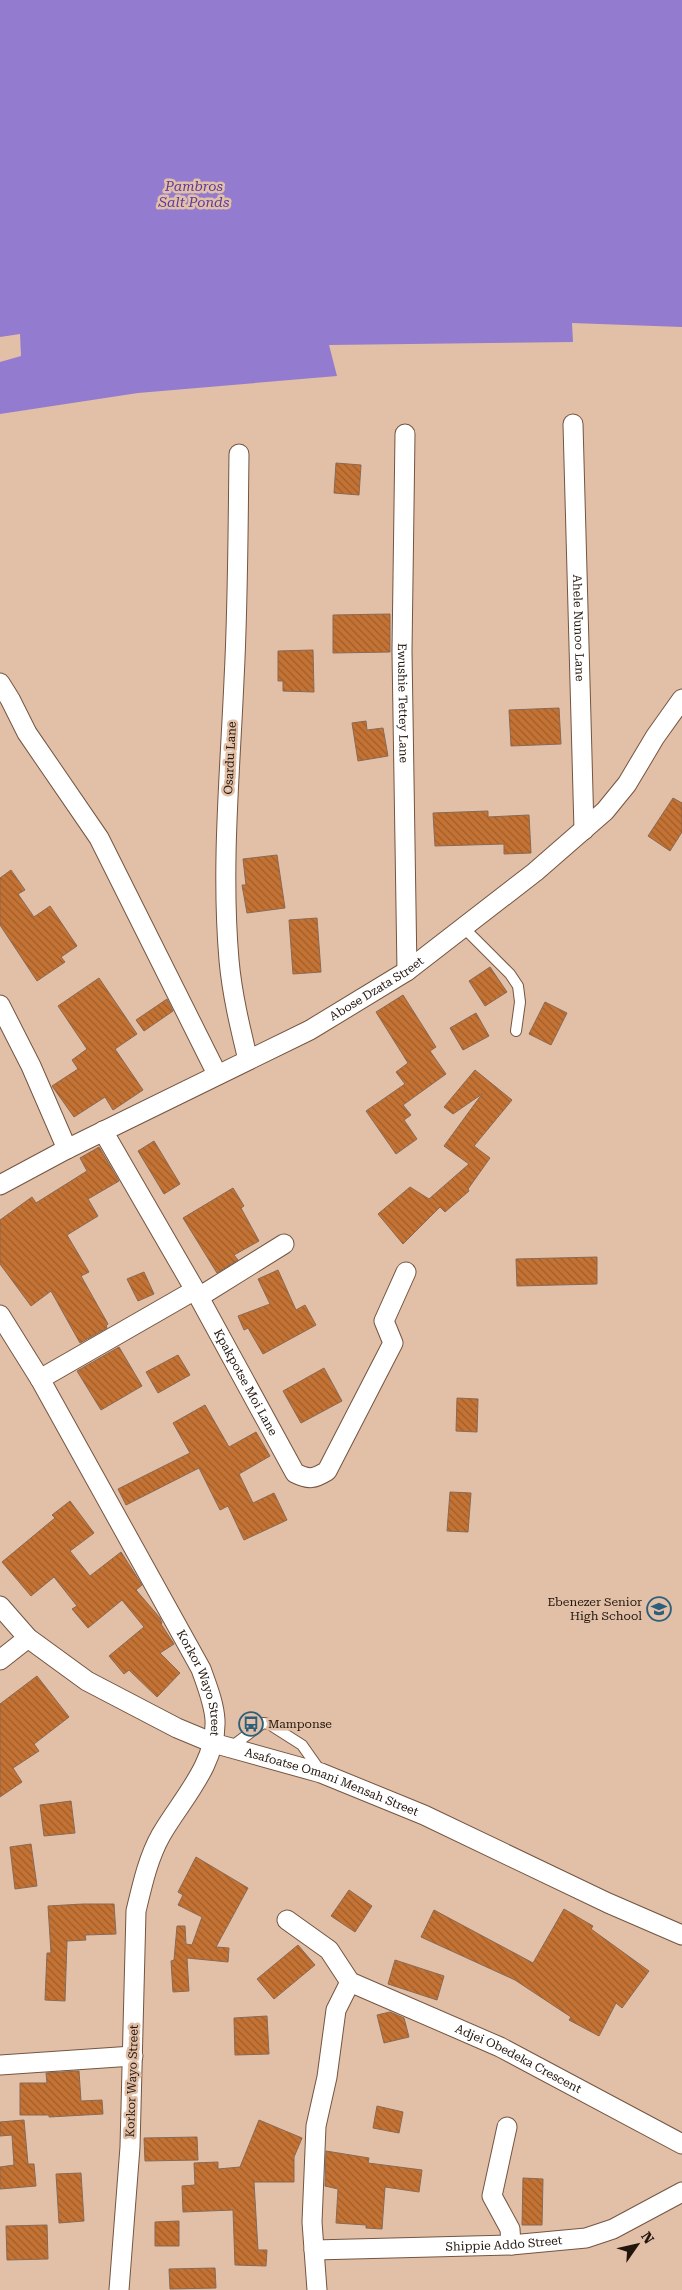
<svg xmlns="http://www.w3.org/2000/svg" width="682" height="2290" viewBox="0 0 682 2290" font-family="'Roboto Serif',serif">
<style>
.water{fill:#937bd0}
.building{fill:url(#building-back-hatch);stroke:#896954}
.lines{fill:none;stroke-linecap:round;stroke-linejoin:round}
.lane-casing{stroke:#745540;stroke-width:12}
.street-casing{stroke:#745540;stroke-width:21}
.lane{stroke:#fff;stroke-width:10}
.street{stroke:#fff;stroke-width:19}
.labels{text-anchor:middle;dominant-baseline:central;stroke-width:5;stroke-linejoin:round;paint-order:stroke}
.street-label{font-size:12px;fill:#21150c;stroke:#e2bfa7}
.poi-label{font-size:12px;fill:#21150c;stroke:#e2bfa7;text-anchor:end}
.water-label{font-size:14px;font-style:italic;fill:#5e3aa0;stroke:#e2bfa7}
</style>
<defs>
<pattern id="building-back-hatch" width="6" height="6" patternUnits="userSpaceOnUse" patternTransform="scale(1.25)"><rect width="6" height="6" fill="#c47334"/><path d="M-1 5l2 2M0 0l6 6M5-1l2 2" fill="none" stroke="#9f5d2a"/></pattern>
</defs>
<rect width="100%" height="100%" fill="#e2bfa7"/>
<path class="water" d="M0 0H682V327L572 323 573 342 329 345 337 376 138 393 0 414V362L21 356 20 334 0 337Z"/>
<path class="building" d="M336 463 361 465 359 495 334 493Z
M390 614V652L333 653V615Z
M313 650 314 692 283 691V681H278V651Z
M559 708 561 744 511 746 509 710Z
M366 721 367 730 383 728 388 756 358 761 352 723Z
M673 798 682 803V832L670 851 648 836Z
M488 811V817L529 815 531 853 504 854V844L435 846 433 813Z
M277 855 285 908 247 913 242 885H246L243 859Z
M11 870 25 890 18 894 34 917 50 906 77 946 61 957 65 962 37 981 0 925V878Z
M317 918 321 972 293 974 289 920Z
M490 967 507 992 485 1006 469 981Z
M99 978 137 1034 115 1049 143 1090 113 1110 105 1097 74 1117 52 1086 78 1069 72 1060 87 1049 58 1006Z
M403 995 436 1047 430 1051 446 1074 403 1105 411 1115 404 1120 417 1139 396 1154 366 1111 405 1084 396 1072 408 1063 376 1012Z
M167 999 173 1011 144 1031 136 1020Z
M545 1002 567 1013 551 1045 529 1034Z
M476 1013 489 1036 463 1050 450 1028Z
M475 1070 512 1100 474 1146 490 1158 468 1189 469 1191 445 1212 440 1207 403 1244 378 1214 410 1187 429 1199 469 1164 444 1146 482 1094 453 1114 444 1107Z
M154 1141 180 1184 164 1194 138 1151Z
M99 1147 119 1181 88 1199 98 1216 67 1235 89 1272 81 1276 108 1324 106 1326 107 1328 80 1343 51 1291 31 1306 0 1264V1220L32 1197 36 1203 87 1171 80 1158Z
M233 1188 244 1206 241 1208 259 1241 234 1255 238 1260 217 1273 183 1218Z
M597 1257V1284L517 1286 516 1259Z
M278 1270 296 1310 305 1305 316 1325 263 1354 248 1328 244 1330 238 1316 270 1304 258 1279Z
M144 1272 154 1294 138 1301 127 1279Z
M119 1347 142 1386 101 1410 77 1371Z
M178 1355 190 1375 158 1393 146 1372Z
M324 1368 342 1401 301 1423 283 1391Z
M457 1398 478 1399 477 1432 456 1431Z
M205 1405 229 1447 256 1432 270 1456 239 1474 253 1503 274 1493 287 1520 244 1540 228 1506 220 1510 199 1468 126 1505 118 1489 190 1453 173 1423Z
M450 1492 471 1493 468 1532 447 1531Z
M70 1501 94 1533 70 1551 90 1576 121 1552 142 1585 136 1590 160 1618 162 1623 161 1624 174 1644 160 1653 180 1673 157 1697 129 1670 124 1674 109 1656 144 1627 122 1600 88 1628 72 1609 77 1606 54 1577 31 1596 2 1562 55 1518 52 1515Z
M37 1676 69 1717 34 1744 39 1751 13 1768 22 1782 0 1797V1704Z
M71 1801 75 1833 44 1836 40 1805Z
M31 1844 37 1886 15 1889 10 1847Z
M196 1857 248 1888 216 1947 229 1948 228 1962 187 1958 189 1991 173 1992 171 1961 174 1960 177 1926H185L186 1944 192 1945 202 1917 178 1905 183 1895 178 1892Z
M349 1890 372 1906 355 1932 331 1916Z
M83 1904H114L116 1934 85 1935 86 1940 67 1941 65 2001 45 2000 47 1953H51L48 1906Z
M564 1909 593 1926 591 1929 649 1971 622 2008 616 2003 599 2036 569 2020 571 2017 515 1980 421 1937 434 1910 533 1963Z
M298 1945 315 1965 274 1999 257 1979Z
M395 1960 444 1976 437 2000 388 1984Z
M390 2012 404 2018 409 2037 384 2043 377 2015Z
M267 2016 269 2054 235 2055 234 2018Z
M79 2071 81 2101 102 2100 103 2114 49 2117V2115H20V2083H47L46 2073Z
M377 2106 403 2112 399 2133 373 2128Z
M24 2120 28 2164H34L36 2186 0 2189V2167L14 2165 12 2135 0 2136V2122Z
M259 2120 302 2138 294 2157V2182H254L258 2250H267L266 2266 235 2265 233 2210 183 2212 182 2186 195 2185 194 2163 218 2162V2169L240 2167Z
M197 2137 198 2160 145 2161 144 2138Z
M326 2151 369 2158 368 2163 422 2170 419 2192 385 2187 382 2229 366 2228V2225L336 2223 338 2189 325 2186Z
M81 2173 84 2221 59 2223 56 2174Z
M523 2178 543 2179 542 2225H522Z
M179 2221V2246H155V2222Z
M47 2225 48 2259 7 2260 6 2226Z
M215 2268 216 2288 170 2289 169 2269Z"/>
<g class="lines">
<g class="lane-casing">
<path id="lane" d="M464 928 510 974 518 986 520 1002 516 1031
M231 1747 263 1723 269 1724 302 1745 321 1772"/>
</g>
<g class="street-casing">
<g id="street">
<path id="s1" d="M573 424 584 830"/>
<path id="s2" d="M405 434 402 651 407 971"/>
<path d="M239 454C238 529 238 605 234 680 230 773 221 867 229 960 232 994 240 1027 248 1060"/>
<path d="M0 683 10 699 27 733 99 838 217 1074"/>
<path d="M0 1005 31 1066 67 1149"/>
<path id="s3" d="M103 1131 195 1290 295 1473C309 1480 314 1479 327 1471L393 1343 384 1321 406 1272"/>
<path id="s4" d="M0 1185 67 1149 310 1030 407 971 535 872 605 811 627 784 655 737 682 699"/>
<path d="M199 1297 284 1244"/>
<path id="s5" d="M0 1315 40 1379 201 1669C207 1686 214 1703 215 1720 217 1764 181 1800 161 1835 148 1858 142 1886 136 1911L130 2147 119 2290"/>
<path d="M40 1379 195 1290"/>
<path id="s6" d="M0 1606 28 1638 87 1681 177 1728 213 1743 321 1773 424 1815 608 1903 682 1935"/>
<path d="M0 1660 28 1638"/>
<path id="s7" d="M287 1920 329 1950 350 1982 500 2047 682 2144"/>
<path d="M0 2065 133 2056"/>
<path d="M507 2127 492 2196 510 2229 511 2245"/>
<path id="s8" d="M314 2250 511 2245 586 2238 613 2229 682 2192"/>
<path d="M317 2290 312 2222 316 2126 327 2077 336 2010 350 1982"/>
</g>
</g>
<use href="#lane" class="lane"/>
<use href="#street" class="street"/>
</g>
<defs>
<g id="school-ring" transform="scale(1.25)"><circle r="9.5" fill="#e2bfa7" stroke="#2b5f7b" stroke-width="1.5"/><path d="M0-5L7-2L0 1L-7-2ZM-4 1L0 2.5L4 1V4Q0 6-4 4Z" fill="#2b5f7b"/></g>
<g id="bus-ring" transform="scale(1.25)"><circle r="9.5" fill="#e2bfa7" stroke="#2b5f7b" stroke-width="1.5"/><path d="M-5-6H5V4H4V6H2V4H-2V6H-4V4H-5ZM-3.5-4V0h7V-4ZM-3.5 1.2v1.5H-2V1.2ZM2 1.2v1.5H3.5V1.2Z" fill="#2b5f7b"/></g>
</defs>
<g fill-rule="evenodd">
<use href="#school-ring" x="659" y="1609"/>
<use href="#bus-ring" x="251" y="1724"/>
</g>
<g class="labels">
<g class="street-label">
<text stroke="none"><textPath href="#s1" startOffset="204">Ahele Nunoo Lane</textPath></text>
<text stroke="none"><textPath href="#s2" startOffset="269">Ewushie Tettey Lane</textPath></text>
<text transform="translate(230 758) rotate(-87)">Osardu Lane</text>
<text stroke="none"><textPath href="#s4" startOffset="425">Abose Dzata Street</textPath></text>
<text stroke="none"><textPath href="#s3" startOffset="289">Kpakpotse Moi Lane</textPath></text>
<text stroke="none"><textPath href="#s5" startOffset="420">Korkor Wayo Street</textPath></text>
<text stroke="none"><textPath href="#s6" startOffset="381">Asafoatse Omani Mensah Street</textPath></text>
<text stroke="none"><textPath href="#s7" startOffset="275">Adjei Obedeka Crescent</textPath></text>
<text transform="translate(132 2081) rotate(-88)">Korkor Wayo Street</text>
<text stroke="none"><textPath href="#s8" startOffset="190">Shippie Addo Street</textPath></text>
</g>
<g class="poi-label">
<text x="642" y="1602">Ebenezer Senior<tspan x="642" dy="14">High School</tspan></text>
<text x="268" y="1724" text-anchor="start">Mamponse</text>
</g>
<g class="water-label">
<text x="194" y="186">Pambros<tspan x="194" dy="16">Salt Ponds</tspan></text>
</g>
</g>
<g transform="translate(637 2245) rotate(56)" stroke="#e2bfa7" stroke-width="4" paint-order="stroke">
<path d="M0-4L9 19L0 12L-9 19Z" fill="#21150c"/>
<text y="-8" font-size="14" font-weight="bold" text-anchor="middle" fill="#21150c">N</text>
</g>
</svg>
